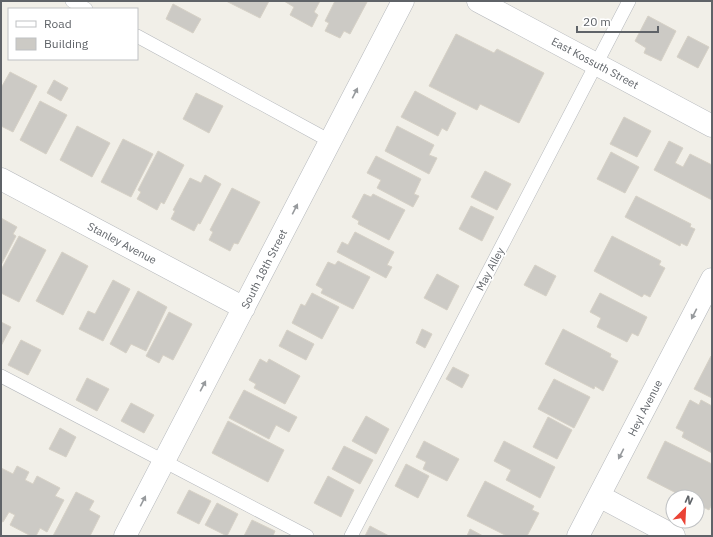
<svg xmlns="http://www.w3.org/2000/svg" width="713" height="537" viewBox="0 0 713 537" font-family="'IBM Plex Sans',sans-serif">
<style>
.building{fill:#cccac5;stroke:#d6d1c6}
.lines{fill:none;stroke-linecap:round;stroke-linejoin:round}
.lane-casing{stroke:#b5b8bc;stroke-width:14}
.street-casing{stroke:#b5b8bc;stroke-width:23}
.lane{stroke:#fff;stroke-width:13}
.street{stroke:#fff;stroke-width:22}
.oneway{fill:#979a9d}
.labels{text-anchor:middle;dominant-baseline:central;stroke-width:3.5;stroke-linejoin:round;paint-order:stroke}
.street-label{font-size:11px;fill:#5f6368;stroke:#fff}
</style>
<rect width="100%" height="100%" fill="#f1efe8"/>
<path class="building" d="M226 1H269L260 18Z
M284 1H320L314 12 318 15 312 27 290 15 294 7Z
M335 1 367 2 350 34 344 31 340 38 325 31 329 23 325 21Z
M173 4 201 19 193 33 166 19Z
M648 16 676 31 661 61 644 53 646 48 635 41Z
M456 34 494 53 497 49 544 73 519 123 480 104 477 110 429 86Z
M688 36 709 47 698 68 677 57Z
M10 72 37 86 13 132 1 126V88Z
M54 80 68 88 61 101 47 93Z
M415 91 456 113 447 131 442 128 438 136 401 117Z
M196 93 223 106 209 133 183 119Z
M40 101 67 115 46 154 20 140Z
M624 117 651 131 637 157 610 144Z
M77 126 110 143 92 177 60 160Z
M397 126 434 145 429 155 437 158 429 174 385 151Z
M123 139 153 154 131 197 101 182Z
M669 141 683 148 675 163 683 167 690 154 712 165V200L654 170Z
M158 151 184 165 164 204 161 202 157 210 137 199 141 192 138 190Z
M611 152 639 167 625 193 597 179Z
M376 156 421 179 414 194 419 196 413 207 377 188 381 180 367 173Z
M485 171 511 184 497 210 471 197Z
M205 175 221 184 200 224 198 223 194 231 171 219 175 211 173 210 190 178 201 183Z
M232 188 260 202 238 244 234 243 230 251 209 240 213 232 210 230Z
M364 194 371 197 373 194 405 210 389 240 358 224 359 221 352 217Z
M636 196 691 224 690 227 695 229 687 246 681 243 680 246 625 217Z
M471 206 494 217 482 241 459 229Z
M1 218 17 227 13 234 16 236 1 265Z
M355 232 394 252 387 265 392 267 386 278 337 252 342 242 348 245Z
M19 236 46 250 19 302 1 293V270Z
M612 236 661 261 659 265 665 268 650 297 644 294 642 297 594 271Z
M62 252 88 266 63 315 36 301Z
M338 261 370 277 353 309 321 293 323 289 316 285 328 262 335 265Z
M535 265 556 276 546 296 524 285Z
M437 274 459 286 447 310 424 298Z
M113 280 130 289 103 341 79 329 88 311 95 314Z
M138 291 167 307 146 351 131 344 126 353 110 344Z
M312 293 339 307 322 339 292 323 301 304 305 306Z
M600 293 647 317 638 336 632 333 627 342 597 327 601 318 590 312Z
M169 312 192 324 173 360 163 355 159 363 146 356Z
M1 322 11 327 1 346Z
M422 329 432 334 425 348 416 343Z
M563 329 611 354 610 357 618 361 603 391 595 386 594 389 545 364Z
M287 330 314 344 306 360 279 346Z
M21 340 41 350 28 375 8 365Z
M711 356H712V398L694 389Z
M260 359 267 363 269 359 300 376 285 404 254 388 256 384 249 380Z
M453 367 469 375 462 388 446 379Z
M87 378 109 389 97 411 76 400Z
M554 379 590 397 574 428 538 409Z
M244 390 297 417 289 432 276 425 269 439 229 418Z
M690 400 699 405 701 400 712 406V453L682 437 684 432 676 428Z
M131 403 154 415 144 433 121 421Z
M366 416 389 429 376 454 352 441Z
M548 417 572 430 557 459 533 447Z
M228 421 284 450 268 482 212 453Z
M60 428 76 437 66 457 49 449Z
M424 441 459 459 447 481 423 469 426 462 416 457Z
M504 441 555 467 540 498 506 480 511 470 494 461Z
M665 441 712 464V504L709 510 697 504V497H684L647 478Z
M344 446 373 460 360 484 332 469Z
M406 464 429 476 418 498 395 486Z
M17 466 29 472 25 480 33 484 37 476 60 488 55 496 64 500 47 532 40 528 36 536H31L10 525 15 515 9 512 3 522 1 521V468L13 474Z
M328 476 354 490 341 517 314 503Z
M485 481 534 506 532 510 539 513 527 536H507L467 516Z
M189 490 211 501 199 524 177 513Z
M76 492 94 501 89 510 100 516 90 536H53Z
M217 503 238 514 227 536 205 525Z
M252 520 275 531 273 536H244Z
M370 526 389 536H365Z
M470 529 483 536H467Z"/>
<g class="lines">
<g class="lane-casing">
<path id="lane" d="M72 1 86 9
M137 36 330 141
M1 376 307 536
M351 536 629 1"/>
</g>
<g class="street-casing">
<path id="street" d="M478 1 712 126
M1 179 244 308
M599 496 674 536
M125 536 403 1
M578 536 712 279"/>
</g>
<use href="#lane" class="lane"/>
<use href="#street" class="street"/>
</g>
<defs><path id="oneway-solid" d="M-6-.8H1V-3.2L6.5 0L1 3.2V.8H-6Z"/></defs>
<g class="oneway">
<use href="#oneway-solid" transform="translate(355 93) rotate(-63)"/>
<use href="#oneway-solid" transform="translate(295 209) rotate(-63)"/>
<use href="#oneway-solid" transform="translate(694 314) rotate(117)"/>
<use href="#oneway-solid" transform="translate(203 386) rotate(-62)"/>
<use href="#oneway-solid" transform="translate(621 454) rotate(117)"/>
<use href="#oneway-solid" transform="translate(143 501) rotate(-63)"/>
</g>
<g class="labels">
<g class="street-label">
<text transform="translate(595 63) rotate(28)">East Kossuth Street</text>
<text transform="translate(122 243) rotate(28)">Stanley Avenue</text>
<text transform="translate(264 269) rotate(-63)">South 18th Street</text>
<text transform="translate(490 269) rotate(-62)">May Alley</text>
<text transform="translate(645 408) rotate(-63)">Heyl Avenue</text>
</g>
</g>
<rect width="713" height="537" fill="none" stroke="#5f6368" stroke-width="4"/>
<rect x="8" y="8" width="130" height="52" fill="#ffffff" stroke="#bfc1c3"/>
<rect x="16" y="21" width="20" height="6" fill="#ffffff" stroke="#bfc1c3"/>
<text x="44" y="28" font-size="12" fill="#5f6368">Road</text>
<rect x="16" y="38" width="20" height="12" fill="#cccac5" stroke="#bfc1c3"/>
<text x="44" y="48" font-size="12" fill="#5f6368">Building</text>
<g transform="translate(685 509) rotate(24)"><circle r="19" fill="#ffffff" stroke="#bfc1c3"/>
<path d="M0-3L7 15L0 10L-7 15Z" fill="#ea4335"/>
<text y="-6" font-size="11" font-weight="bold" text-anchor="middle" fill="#5f6368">N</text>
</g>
<path d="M577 26v6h81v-6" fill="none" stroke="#5f6368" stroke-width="2"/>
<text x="583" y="26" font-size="12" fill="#5f6368" stroke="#ffffff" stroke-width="3" paint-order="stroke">20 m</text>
</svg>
